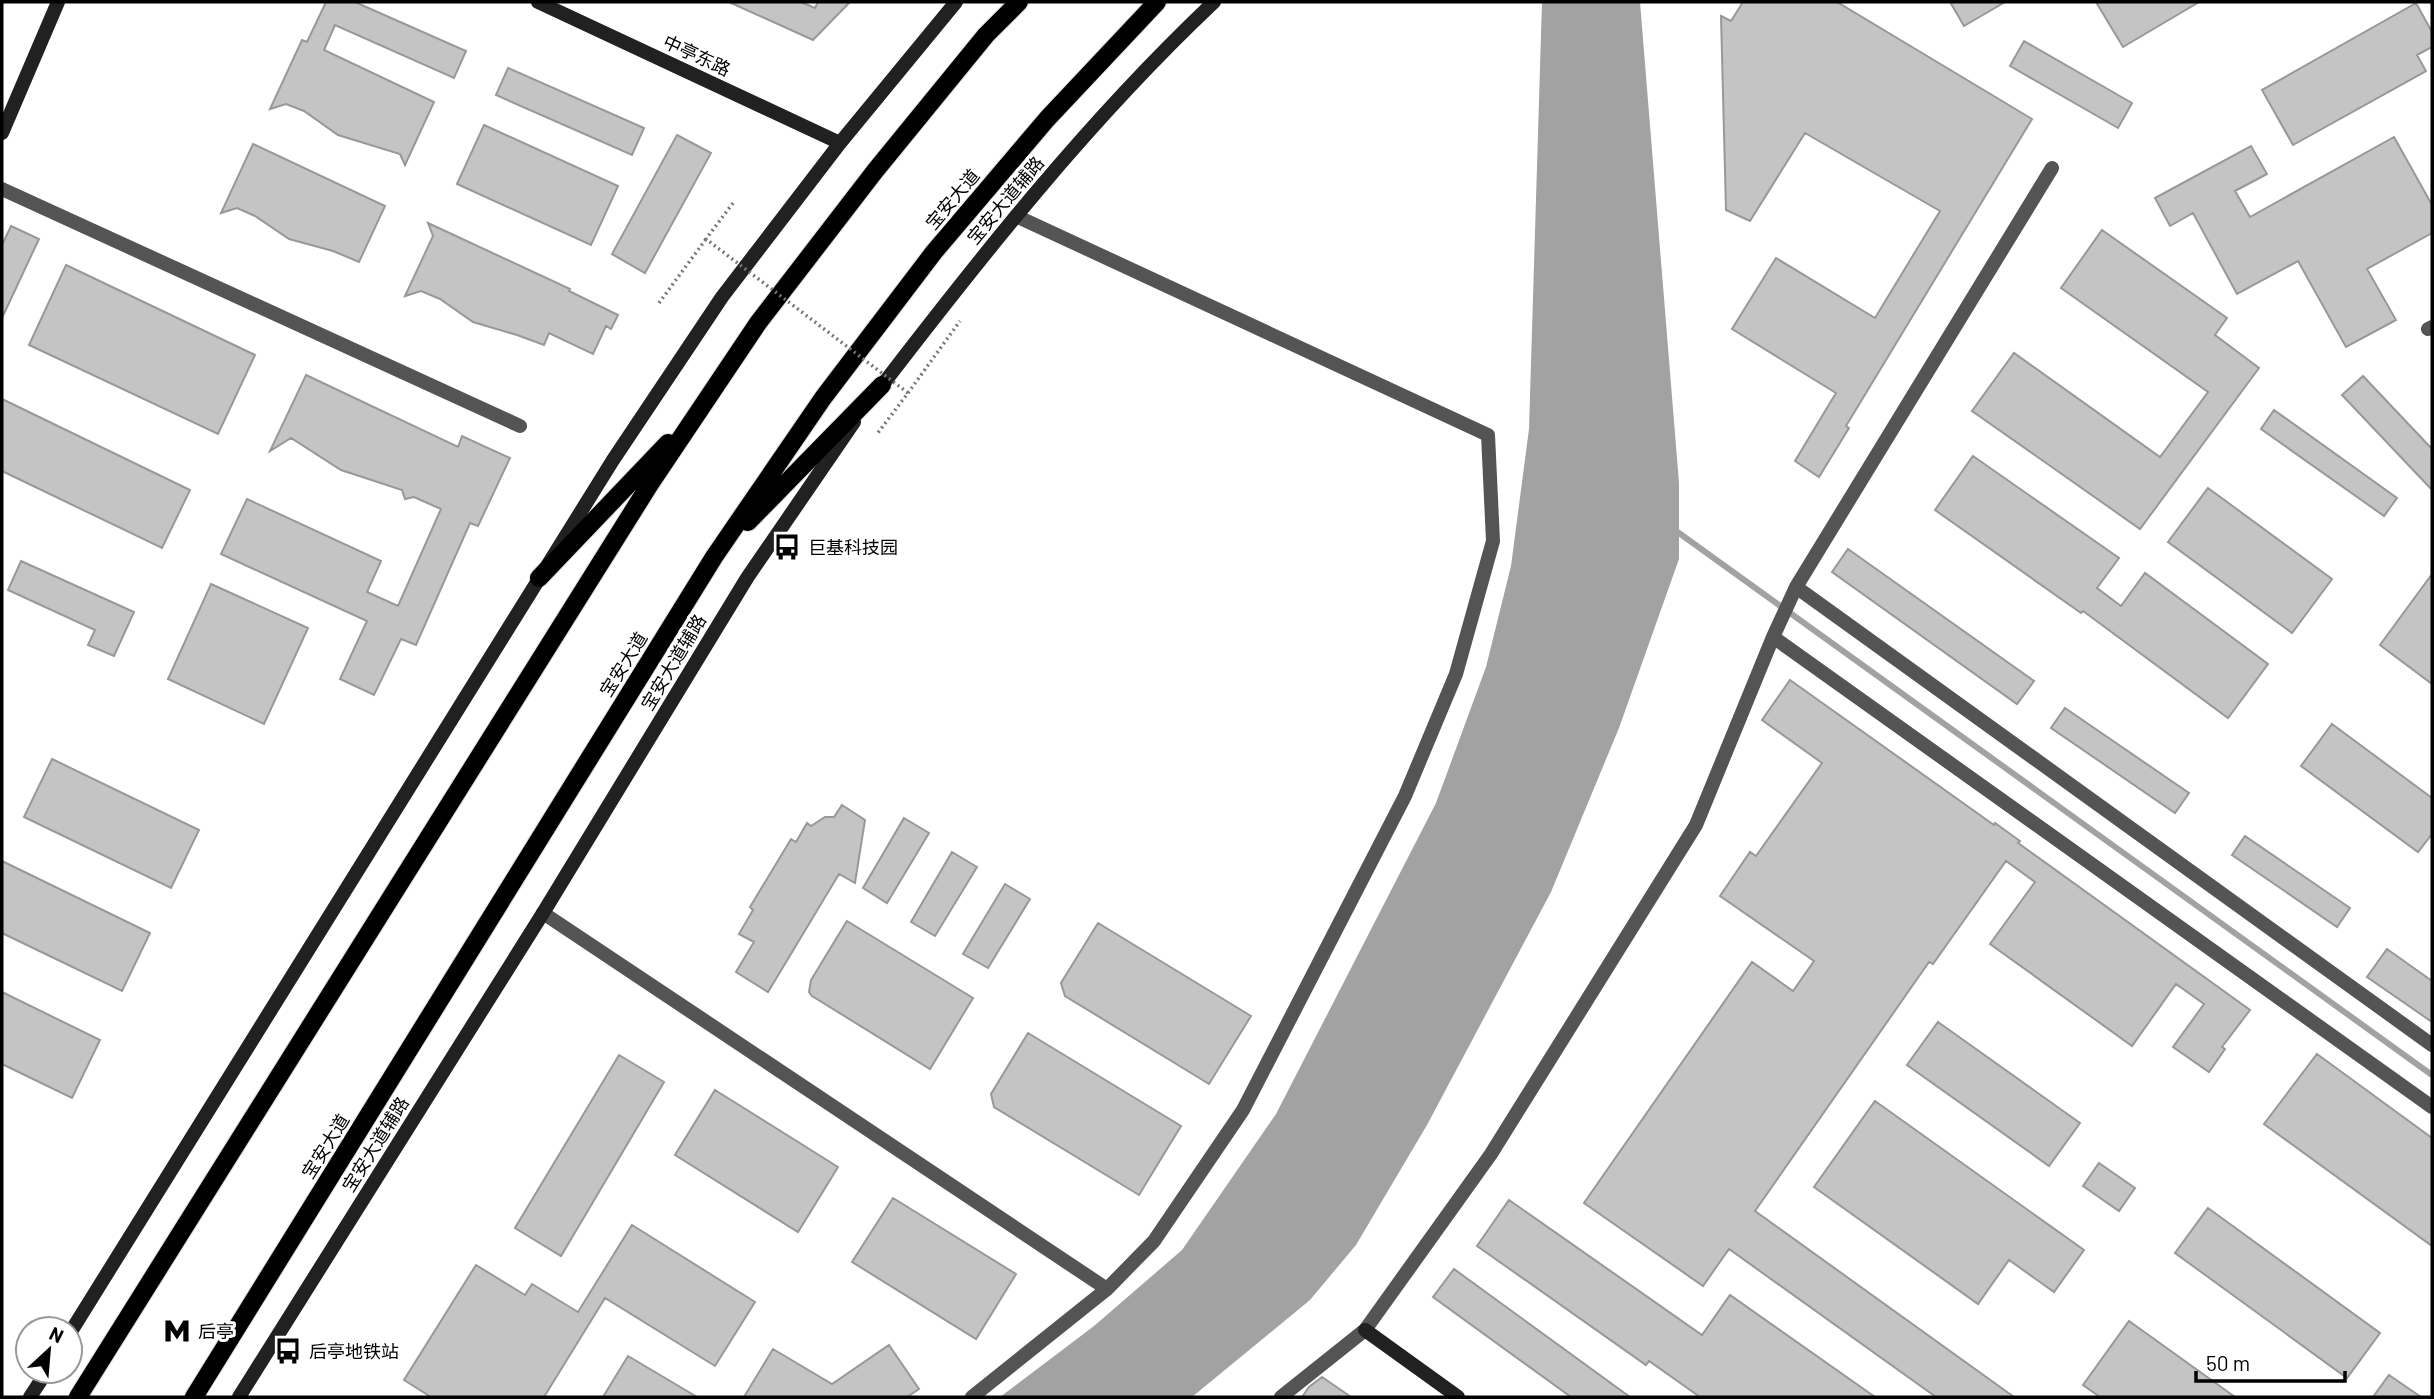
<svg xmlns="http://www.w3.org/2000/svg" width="2434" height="1399" viewBox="0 0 2434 1399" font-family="Barlow,'Noto Sans SC',sans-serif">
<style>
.water{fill:#a2a2a2}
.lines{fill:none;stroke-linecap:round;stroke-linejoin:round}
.stream{stroke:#a2a2a2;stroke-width:6}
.building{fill:#c4c4c4;stroke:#989898;stroke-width:2}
.primary-casing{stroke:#dbdbdb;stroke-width:20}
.path{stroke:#767676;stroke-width:3.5;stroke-dasharray:2 3.5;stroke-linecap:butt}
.street{stroke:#545454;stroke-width:14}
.secondary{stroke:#212121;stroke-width:14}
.primary{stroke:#000;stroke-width:18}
.path-bridge{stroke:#767676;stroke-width:3.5;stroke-dasharray:2 3.5;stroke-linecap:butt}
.labels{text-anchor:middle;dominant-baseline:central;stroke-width:6;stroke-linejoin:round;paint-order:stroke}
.street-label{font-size:18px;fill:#000;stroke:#fff}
.poi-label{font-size:18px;fill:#000;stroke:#fff;text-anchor:start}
</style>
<rect width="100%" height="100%" fill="#fff"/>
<path class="water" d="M1542 2H1640L1679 483V559L1619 728 1551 892 1427 1125 1356 1245 1310 1300 1192 1397H1000L1094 1326 1182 1250 1276 1114 1436 803 1486 667 1511 566 1529 429Z"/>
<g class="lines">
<path class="stream" d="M1672 528 2432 1075"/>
</g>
<path class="building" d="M326 2H355L466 51 454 78 335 25 324 50 434 102 405 165 400 154 338 135 304 111 286 104 270 109 302 40 307 42Z
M729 2H801L815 8 818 2H850L813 40Z
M1743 2H1837L2032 119 1846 426 1849 428 1819 477 1795 461 1836 393 1732 329 1776 258 1875 318 1940 211 1805 133 1750 221 1726 210 1721 16 1731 21Z
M1950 2H2005L1964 26Z
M2096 2H2199L2123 47Z
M2416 3 2432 32V47L2417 55 2426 71 2293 145 2262 90Z
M2024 41 2132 103 2118 128 2010 66Z
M508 68 644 128 632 155 496 95Z
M484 125 618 186 591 245 457 184Z
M677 135 711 153 645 273 612 254Z
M2394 137 2432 205V233L2367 269 2396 320 2346 347 2298 261 2237 294 2193 213 2170 226 2155 198 2251 146 2267 174 2235 191 2250 217Z
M253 144 385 206 359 262 333 251 289 239 255 216 237 208 221 213Z
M428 223 570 289 569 291 618 315 611 329 606 326 593 354 549 333 544 345 517 335 473 322 440 299 421 291 405 296 433 236Z
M11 226 39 239 2 318V245Z
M2102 230 2227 318 2215 335 2259 368 2140 529 1972 411 2014 353 2160 457 2208 392 2061 288Z
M66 265 255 355 218 434 29 345Z
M306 375 458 447 462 436 510 458 478 526 470 523 416 645 401 639 374 695 340 679 367 621 221 554 247 499 381 561 367 592 398 606 441 509 414 497 405 499 402 490 341 470 291 438 270 451Z
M2363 376 2432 449V490L2342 395Z
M2 399 190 490 162 548 2 471Z
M2274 410 2397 498 2384 516 2261 429Z
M1973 456 2119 558 2097 588 2121 606 2145 573 2268 664 2228 718 2083 611 2081 613 1935 510Z
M2208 488 2332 579 2292 633 2168 542Z
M1848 549 2034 681 2017 704 1832 572Z
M21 561 134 612 114 656 88 645 95 630 8 590Z
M2432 574V684L2380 645Z
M211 584 308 628 264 724 168 679Z
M1790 680 1994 825 1995 823 2020 841 2018 843 2250 1010 2222 1047 2225 1049 2209 1072 2173 1047 2204 1004 2176 984 2132 1046 1990 944 2035 882 2006 861 1933 964 1929 962 1755 1211 2014 1397H1936L1729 1249 1703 1286 1584 1203 1752 962 1793 991 1814 961 1720 896 1750 852 1756 856 1822 763 1762 720Z
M2065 708 2189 793 2175 813 2051 728Z
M2332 724 2432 798V834L2418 852 2301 766Z
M52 759 199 830 171 888 24 817Z
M842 805 865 820 855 883 839 874 768 992 736 972 754 942 739 934 753 910 750 907 791 839 796 842 807 823 811 826 825 817H834Z
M904 818 929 833 887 903 863 888Z
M2245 836 2350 908 2337 927 2232 855Z
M952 852 977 867 935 936 911 922Z
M2 861 150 933 122 991 2 933Z
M1005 884 1030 899 988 968 963 954Z
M847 921 973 998 930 1069 812 996 809 992 811 980Z
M1098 923 1251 1016 1209 1084 1065 996 1061 983Z
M2387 949 2432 981V1022L2367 977Z
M2 992 100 1040 72 1098 2 1064Z
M1938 1022 2080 1123 2049 1166 1907 1065Z
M1028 1033 1181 1126 1139 1195 994 1107 991 1094Z
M2317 1054 2432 1138V1246L2264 1124Z
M619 1055 664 1082 561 1256 515 1228Z
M715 1090 838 1167 798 1232 675 1155Z
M1875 1101 2084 1250 2054 1292 2009 1260 1978 1304 1814 1187Z
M2099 1163 2135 1188 2119 1211 2083 1186Z
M893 1198 1016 1274 976 1339 852 1262Z
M1509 1200 1702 1335 1730 1295 1875 1397H1700L1649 1361 1646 1365 1477 1246Z
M2208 1208 2380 1333 2347 1378 2175 1253Z
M632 1225 755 1302 715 1366 605 1298 544 1397H431L404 1380 476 1265 525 1295 532 1284 578 1312Z
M1454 1269 1630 1397H1571L1433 1297Z
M2129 1321 2235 1397H2100L2083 1385Z
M889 1345 919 1389 907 1397H744L773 1349 832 1384Z
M628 1356 697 1397H603Z
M2389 1375 2421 1397H2373Z
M1322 1377 1351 1397H1302L1309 1387Z"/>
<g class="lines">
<g class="primary-casing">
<path id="primary" d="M748 522 882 385
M539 578 668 443
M78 1397 650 484 758 323 875 171 986 35 1019 2
M194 1397 714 557 823 398 934 252 1047 119 1157 2"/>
</g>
<path class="path" d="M659 303 706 239
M908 393 960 321"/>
<path class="street" d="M2 189 520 426
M2428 329 2432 327
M1796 587 2432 1045
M1773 637 2432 1107
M543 913 1107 1289
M972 1397 1107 1289 1154 1241 1243 1110 1405 796 1456 674 1493 541 1488 435 1016 216
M1281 1397 1365 1330 1491 1154 1696 825 1773 637 1796 587 2052 168"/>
<path class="secondary" d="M538 2 840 143
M2 133 58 2
M877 392C982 255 1089 120 1214 2
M1365 1330 1458 1397
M70 1333 613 460 722 297 840 143 956 2
M30 1397 47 1371
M239 1397 543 913 747 578 854 422"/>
<use href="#primary" class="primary"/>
<path class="path-bridge" d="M733 203 706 239 908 393 877 434"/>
</g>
<defs>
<g id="bus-bare" transform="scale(2.1)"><path d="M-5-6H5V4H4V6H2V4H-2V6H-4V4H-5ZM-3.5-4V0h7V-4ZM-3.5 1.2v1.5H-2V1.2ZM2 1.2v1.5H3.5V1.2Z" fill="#000" stroke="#fff" stroke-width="2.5" paint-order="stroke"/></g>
<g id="metro-bare" transform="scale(2.1)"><path d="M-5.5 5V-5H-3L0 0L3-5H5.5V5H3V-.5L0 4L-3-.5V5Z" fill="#000" stroke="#fff" stroke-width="2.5" paint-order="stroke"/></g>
</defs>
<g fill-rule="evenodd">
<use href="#bus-bare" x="787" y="547"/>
<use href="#metro-bare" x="177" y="1331"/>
<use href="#bus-bare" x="288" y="1351"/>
</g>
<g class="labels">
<g class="street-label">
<text transform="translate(697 55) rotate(25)">中亭东路</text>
<text transform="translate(952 199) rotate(-50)">宝安大道</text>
<text transform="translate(1005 200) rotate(-50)">宝安大道辅路</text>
<text transform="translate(673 662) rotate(-59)">宝安大道辅路</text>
<text transform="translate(623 664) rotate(-58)">宝安大道</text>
<text transform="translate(375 1144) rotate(-58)">宝安大道辅路</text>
<text transform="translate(325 1146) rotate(-58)">宝安大道</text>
</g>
<g class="poi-label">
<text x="808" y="547">巨基科技园</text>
<text x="198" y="1331">后亭</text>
<text x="309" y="1351">后亭地铁站</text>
</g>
</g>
<rect width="2434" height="1399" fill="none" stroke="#000000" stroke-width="7"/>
<g transform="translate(49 1350) rotate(26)"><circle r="33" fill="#ffffff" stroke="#999999" stroke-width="2"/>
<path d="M0-5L12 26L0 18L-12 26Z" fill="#000000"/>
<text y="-10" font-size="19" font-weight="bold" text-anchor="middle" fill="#000000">N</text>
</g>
<path d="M2196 1371v10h149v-10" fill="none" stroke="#000000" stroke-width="3.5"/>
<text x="2206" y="1371" font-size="21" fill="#000000" stroke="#ffffff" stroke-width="5" paint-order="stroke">50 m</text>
</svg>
